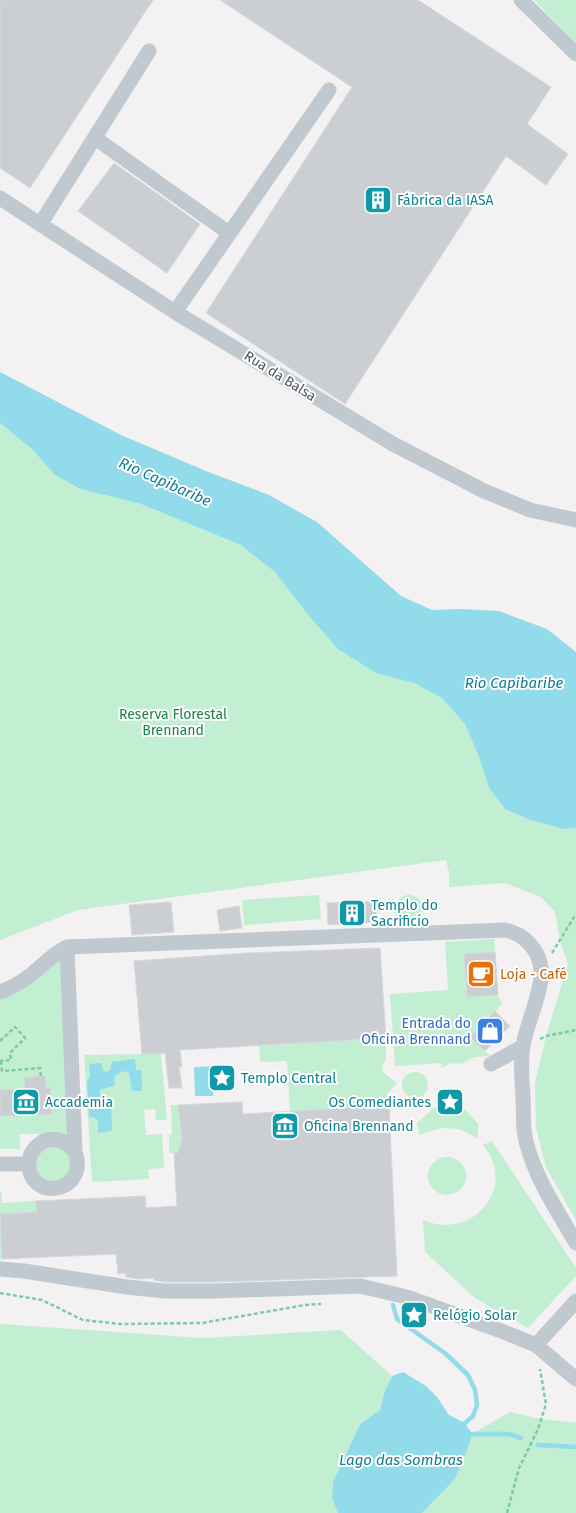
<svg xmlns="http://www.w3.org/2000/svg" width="576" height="1513" viewBox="0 0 576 1513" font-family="'Fira Sans',sans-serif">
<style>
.green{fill:#c2eed1}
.water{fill:#91dbea}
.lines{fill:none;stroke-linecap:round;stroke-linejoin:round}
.stream{stroke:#91dbea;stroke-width:4.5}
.building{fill:#cbced3;stroke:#d5d8dc}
.path{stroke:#7bcca0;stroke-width:2.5;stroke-dasharray:4 2.5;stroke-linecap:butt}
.minor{stroke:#bfc9cf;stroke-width:15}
.labels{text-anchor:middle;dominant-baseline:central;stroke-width:4;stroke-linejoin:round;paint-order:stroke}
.culture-label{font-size:14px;fill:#0d838f;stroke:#fff;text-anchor:start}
.street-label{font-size:14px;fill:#49555e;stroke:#fff}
.park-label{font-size:14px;fill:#1b7f48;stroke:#fff}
.food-label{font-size:14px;fill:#c56008;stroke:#fff;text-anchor:start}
.shop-label{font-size:14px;fill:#366cbe;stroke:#fff;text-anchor:end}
.water-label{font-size:15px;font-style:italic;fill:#117d92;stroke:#fff}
</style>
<rect width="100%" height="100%" fill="#f3f1f1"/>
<path class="green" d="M534 0H576V44Z
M0 423 32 449 55 475 79 489 141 504 241 545 275 571 305 611 376 672 414 683 442 698 465 724 479 757 489 788 505 809 530 820 564 829 576 828V1220L546 1167 536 1128 535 1083 546 1036 568 964 560 940 555 912 541 897 505 883 449 887V872L446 860 78 910 0 940Z
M319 895 321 919 244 925 242 900Z
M395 909a14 14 0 1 1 28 0a14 14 0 1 1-28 0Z
M494 939 495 952 464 954 503 1003 470 1037 490 1056 475 1057 461 1064 451 1063 442 1068 441 1063 395 1066 390 994 448 990 445 942Z
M65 952 82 1134H20V1149H0V998C25 996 47 968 65 952Z
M386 1038V1060L382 1065 383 1072 397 1083 387 1094 388 1107 290 1112 287 1061 260 1062 259 1046Z
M161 1054 167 1120H156L155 1109 144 1110 146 1135 162 1134 164 1168 148 1169 149 1179 92 1182 84 1055Z
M402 1085a13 13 0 1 1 26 0a13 13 0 1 1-26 0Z
M440 1103 466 1110 478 1124V1139C458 1125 442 1125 420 1135L417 1123Z
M171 1105H178L182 1138 178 1153H169V1135L172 1134Z
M492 1141 576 1268V1276L528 1328 475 1298 425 1252 423 1220C474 1242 518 1186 483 1145Z
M48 1146C65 1148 69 1151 72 1168L60 1182 43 1180C31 1164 32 1157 48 1146Z
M428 1176a19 19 0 1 1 38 0a19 19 0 1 1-38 0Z
M2 1192V1203L35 1201 37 1212 0 1214 2 1259H0V1193Z
M0 1324 203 1338 341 1330 392 1376 384 1393 380 1410 360 1424 333 1482 332 1498 338 1513H0Z
M510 1412 541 1419 576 1423V1513H422L455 1479 469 1445 472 1434Z"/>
<path class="water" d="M0 372 121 435 206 471 269 495 317 522 401 596 432 610 460 609 499 611 547 629 576 652V828L564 829 530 820 505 809 489 788 479 757 465 724 442 698 414 683 376 673 338 649 305 611 275 572 241 545 141 504 80 489 55 475 32 449 0 423Z
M135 1059 136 1070H141L142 1088 141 1091H132L129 1073 122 1071 115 1076 114 1086 102 1089 99 1092 102 1098H108L111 1101 112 1129 111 1131 98 1133V1121L96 1118 89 1117 87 1082 90 1076 89 1064 101 1063 103 1070 106 1072 110 1070 112 1062Z
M228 1066V1069L211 1070 212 1078 208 1079 209 1089H213V1096H195L194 1067Z
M403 1372 426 1386 437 1397 449 1415 465 1423 472 1434 469 1445 455 1479 422 1513H338L332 1498 333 1482 360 1424 380 1410 384 1393 392 1376Z"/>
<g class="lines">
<path class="stream" d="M393 1305 397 1319 446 1354 468 1375 475 1390 477 1405 473 1416 465 1423
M468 1434H509L521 1438
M538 1445 576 1447"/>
</g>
<path class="building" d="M0 0H153L30 188 0 168Z
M220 0H418L551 87 527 124 568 154 546 185 506 156 345 404 206 313 352 87Z
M114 163 200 224 167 273 78 211Z
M376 901 377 922 328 925 327 903Z
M171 902 174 932 132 935 129 905Z
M239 906 242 928 220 931 217 910Z
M380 948 386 1038 180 1050 182 1067H179L182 1088H169L165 1053 142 1054 134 961 247 953Z
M495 952 498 995 467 997 464 954Z
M495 1011 510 1026 485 1051 470 1037Z
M45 1076 46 1088 50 1087 52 1114 0 1116V1090L25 1089 24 1078Z
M242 1102 243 1114 389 1106 397 1276 215 1282H164L154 1280 153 1278 140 1279 126 1277 125 1273 118 1274 116 1254 2 1259 0 1214 37 1212 35 1201 145 1196 146 1208 177 1206 174 1153H178L182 1138 178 1105Z"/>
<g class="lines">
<path class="path" d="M552 953 576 914
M540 1039 546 1036 576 1030
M0 1041 15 1027 25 1038 10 1053 11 1060 0 1061
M1 1061 2 1071 40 1068 41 1077
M0 1293 42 1300 83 1320 121 1324 202 1323 305 1305 321 1304
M507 1513 519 1468 538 1429 546 1404 540 1369"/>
<path class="minor" d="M521 0 576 54
M95 138 229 233
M0 198 175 312 393 444 484 491 530 510 576 520
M41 223 149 51
M175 312 329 90
M67 947 75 1152C89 1190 35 1203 29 1168 28 1160 30 1153 36 1147 48 1134 66 1139 75 1152
M0 992C11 988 22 982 32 974 44 964 53 954 67 947L505 930C524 934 539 949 541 969 544 987 526 1026 523 1046 520 1062 522 1080 523 1096 524 1110 522 1127 526 1141 535 1178 557 1210 576 1243
M491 1064 522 1047
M0 1164H29
M0 1269 24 1271 127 1287 164 1291H215L360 1286 407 1297 504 1332 536 1345 576 1301
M536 1345 576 1379"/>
</g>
<defs>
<g id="building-square" transform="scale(1.4375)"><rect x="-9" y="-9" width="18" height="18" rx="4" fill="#0f9aa8" stroke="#fff"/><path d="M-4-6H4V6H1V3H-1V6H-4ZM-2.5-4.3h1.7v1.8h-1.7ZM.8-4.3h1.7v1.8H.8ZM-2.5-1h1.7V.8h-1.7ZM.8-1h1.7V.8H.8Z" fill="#fff"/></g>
<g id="cafe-square" transform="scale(1.4375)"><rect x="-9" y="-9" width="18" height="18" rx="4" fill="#e8710a" stroke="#fff"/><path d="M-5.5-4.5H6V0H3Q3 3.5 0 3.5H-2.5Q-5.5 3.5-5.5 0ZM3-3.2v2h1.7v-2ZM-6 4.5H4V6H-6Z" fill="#fff"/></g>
<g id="shop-square" transform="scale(1.4375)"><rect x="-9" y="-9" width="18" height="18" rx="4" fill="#3f7fe0" stroke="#fff"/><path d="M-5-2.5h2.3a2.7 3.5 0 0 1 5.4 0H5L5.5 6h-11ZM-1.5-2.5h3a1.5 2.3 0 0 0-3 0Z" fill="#fff"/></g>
<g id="sight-square" transform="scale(1.4375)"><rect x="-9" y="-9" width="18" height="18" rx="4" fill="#0f9aa8" stroke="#fff"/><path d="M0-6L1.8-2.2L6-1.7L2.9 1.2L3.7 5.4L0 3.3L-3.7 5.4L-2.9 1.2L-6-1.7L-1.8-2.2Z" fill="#fff"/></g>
<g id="museum-square" transform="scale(1.4375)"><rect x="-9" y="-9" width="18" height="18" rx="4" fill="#0f9aa8" stroke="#fff"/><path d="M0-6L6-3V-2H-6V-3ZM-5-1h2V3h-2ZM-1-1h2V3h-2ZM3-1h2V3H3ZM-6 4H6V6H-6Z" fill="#fff"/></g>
</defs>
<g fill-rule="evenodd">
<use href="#building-square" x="378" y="200"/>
<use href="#building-square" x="352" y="913"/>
<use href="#cafe-square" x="481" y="974"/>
<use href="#shop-square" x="490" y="1031"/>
<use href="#sight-square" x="222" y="1078"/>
<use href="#museum-square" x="26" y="1102"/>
<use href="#sight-square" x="450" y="1102"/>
<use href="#museum-square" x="285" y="1126"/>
<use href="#sight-square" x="414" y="1315"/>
</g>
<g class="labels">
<g class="culture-label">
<text x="397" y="200">Fábrica da IASA</text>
<text x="371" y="905">Templo do<tspan x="371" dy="16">Sacrificío</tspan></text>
<text x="241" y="1078">Templo Central</text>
<text x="45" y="1102">Accademia</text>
<text x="431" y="1102" text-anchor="end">Os Comediantes</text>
<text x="304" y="1126">Oficina Brennand</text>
<text x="433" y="1315">Relógio Solar</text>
</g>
<g class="street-label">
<text transform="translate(280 376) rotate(32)">Rua da Balsa</text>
</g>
<g class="park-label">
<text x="173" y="714">Reserva Florestal<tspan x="173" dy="16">Brennand</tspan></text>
</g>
<g class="food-label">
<text x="500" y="974">Loja - Café</text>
</g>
<g class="shop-label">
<text x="471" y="1023">Entrada do<tspan x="471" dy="16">Oficina Brennand</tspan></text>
</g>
<g class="water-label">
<text transform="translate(165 482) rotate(24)">Rio Capibaribe</text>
<text x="514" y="683">Rio Capibaribe</text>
<text x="401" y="1460">Lago das Sombras</text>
</g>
</g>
</svg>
